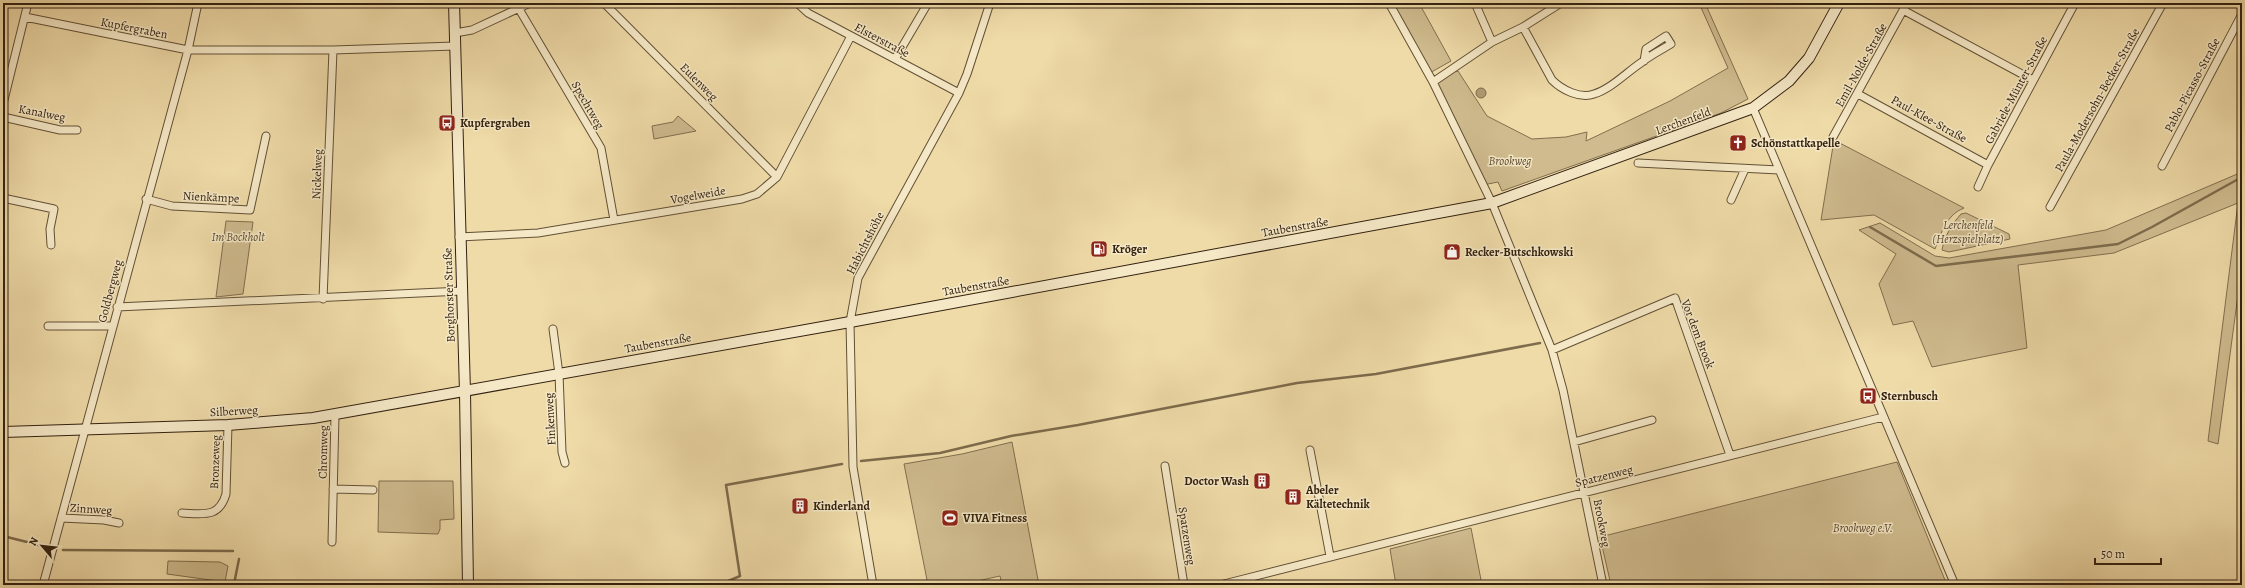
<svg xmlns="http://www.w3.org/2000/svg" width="2245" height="588" viewBox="0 0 2245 588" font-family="Alegreya,serif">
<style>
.green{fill:#cfbb8e;stroke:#816e4f}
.water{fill:#af9c74;stroke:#7d6b4c}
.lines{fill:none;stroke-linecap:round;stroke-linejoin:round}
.stream{stroke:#7d6b4c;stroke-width:2.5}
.street-casing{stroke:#625036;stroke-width:9}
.secondary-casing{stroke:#332110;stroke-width:12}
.street{stroke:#f5e8c6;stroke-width:7}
.secondary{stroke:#f5e8c6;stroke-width:10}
.labels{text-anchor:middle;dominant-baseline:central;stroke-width:3;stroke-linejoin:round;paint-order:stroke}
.street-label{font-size:12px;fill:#332110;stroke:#f5e8c6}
.poi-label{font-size:12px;font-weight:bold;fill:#332110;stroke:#f5e8c6;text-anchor:start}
.park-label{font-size:12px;font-style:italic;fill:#5a4830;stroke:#f5e8c6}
</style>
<rect width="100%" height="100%" fill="#efdba8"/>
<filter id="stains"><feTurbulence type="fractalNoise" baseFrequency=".005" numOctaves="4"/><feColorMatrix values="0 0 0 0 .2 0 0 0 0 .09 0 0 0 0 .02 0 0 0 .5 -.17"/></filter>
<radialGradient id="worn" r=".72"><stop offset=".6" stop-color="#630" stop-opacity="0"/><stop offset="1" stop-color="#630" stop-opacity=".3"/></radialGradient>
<path class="green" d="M1389 3H1419L1451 61 1428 74Z
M1699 3H1705L1748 99 1721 113 1502 191 1498 182 1483 185 1433 82 1447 73 1458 71 1487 116 1532 139 1566 137 1587 132 1586 141 1670 101 1728 68Z
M678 116 696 131 654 139 652 126 673 122Z
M1834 140 1964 208C1947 214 1941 233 1935 249L1874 215 1821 220Z
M2242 172V265L2218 444 2208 441 2238 203 2114 253 2018 265 2027 348 1932 367 1913 321 1893 325 1879 284 1896 254 1859 230 1880 223 1935 256 1949 258 2106 230Z
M1966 213 2009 234 2010 239 1949 252 1942 250C1944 237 1952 224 1961 214Z
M226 221 253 222 243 294 216 297Z
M1012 442 1039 585H1002L1000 576 959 585H928L904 464 962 454Z
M1897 462 1947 585H1611L1600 537Z
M379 481H453L454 519 440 520V529L438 534 378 532Z
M1471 528 1482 585H1396L1390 549Z
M168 561 220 562 228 566 225 582 167 574Z"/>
<path class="water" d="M1476 93a5 5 0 1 1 10 0a5 5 0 1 1-10 0Z"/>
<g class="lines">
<path class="stream" d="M1870 227 1936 266 2118 244 2152 227 2242 177
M861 461 940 453 1011 436 1078 425 1297 383 1376 374 1540 343
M3 536 43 546
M63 550 233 551
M235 579 239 559
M719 585 740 576 726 485 842 464"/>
<g class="street-casing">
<path id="street" d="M604 3 777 177
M797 3 808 13 959 93
M1389 3 1433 82 1492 203 1552 350 1563 390 1603 585
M1475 3 1492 42
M519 9 601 148 614 220
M1903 10 2033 80
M25 17 188 50H333L455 46
M1523 27 1552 80C1562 90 1580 99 1594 94 1611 89 1627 72 1642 62 1651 55 1661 50 1671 44L1666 36 1646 49 1644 61
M455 33 472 30 530 3
M895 59 928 3
M1433 82 1492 42 1523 27 1561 3
M1858 94 1988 165
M3 104 28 3
M1753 108 1955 585
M3 117 60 130H77
M1833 137 1907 3
M1638 163 1779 170
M2162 166 2242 14
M1978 187 1988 165 2075 3
M3 198 54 209 50 229 51 245
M146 199 172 206 250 210 266 136
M1731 200 1745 169
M2050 207 2163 3
M459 237 538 233 742 199 757 194 777 177 851 36
M323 299 333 50
M117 307 462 291
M48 326H111
M553 329 559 374 562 452 565 463
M1552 350 1675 298 1730 455
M1574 442 1652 420
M1310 450 1330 556
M1165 466 1184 585
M333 489 373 490
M182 513C204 514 219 518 226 494L228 425
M61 518 104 520 119 523
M332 542 335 415
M43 585 188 50 198 3
M873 585 853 467 850 322 858 278 959 93 967 74 990 3
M1220 585 1883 417"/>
</g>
<g class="secondary-casing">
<path id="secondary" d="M454 3 465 392 468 585
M3 432 228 425 313 418 850 322 1492 203 1753 108 1789 81 1809 58 1839 3"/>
</g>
<use href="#street" class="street"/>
<use href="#secondary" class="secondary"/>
</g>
<defs>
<g id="bus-square" transform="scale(0.9)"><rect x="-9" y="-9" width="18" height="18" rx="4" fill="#8f2418" stroke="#f5e8c6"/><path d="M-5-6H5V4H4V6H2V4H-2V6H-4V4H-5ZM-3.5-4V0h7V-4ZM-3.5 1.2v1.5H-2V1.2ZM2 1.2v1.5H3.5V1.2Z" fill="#fff"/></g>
<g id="church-square" transform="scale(0.9)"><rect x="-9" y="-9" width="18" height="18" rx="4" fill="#8f2418" stroke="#f5e8c6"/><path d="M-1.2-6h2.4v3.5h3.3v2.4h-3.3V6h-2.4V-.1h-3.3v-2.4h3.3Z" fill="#fff"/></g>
<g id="fuel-square" transform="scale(0.9)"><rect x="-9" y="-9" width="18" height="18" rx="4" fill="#8f2418" stroke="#f5e8c6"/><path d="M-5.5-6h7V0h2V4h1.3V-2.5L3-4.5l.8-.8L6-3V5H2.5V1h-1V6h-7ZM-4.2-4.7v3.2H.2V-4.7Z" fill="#fff"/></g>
<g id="shop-square" transform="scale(0.9)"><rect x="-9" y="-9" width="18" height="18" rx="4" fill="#8f2418" stroke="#f5e8c6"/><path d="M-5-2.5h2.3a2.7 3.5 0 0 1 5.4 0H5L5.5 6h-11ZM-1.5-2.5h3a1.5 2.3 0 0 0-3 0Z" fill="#fff"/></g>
<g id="building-square" transform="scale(0.9)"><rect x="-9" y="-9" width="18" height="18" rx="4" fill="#8f2418" stroke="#f5e8c6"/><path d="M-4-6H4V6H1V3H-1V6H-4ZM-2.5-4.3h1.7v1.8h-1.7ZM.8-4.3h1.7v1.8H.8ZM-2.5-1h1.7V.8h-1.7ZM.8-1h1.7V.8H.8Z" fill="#fff"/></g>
<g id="stadium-square" transform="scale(0.9)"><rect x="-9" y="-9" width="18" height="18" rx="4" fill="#8f2418" stroke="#f5e8c6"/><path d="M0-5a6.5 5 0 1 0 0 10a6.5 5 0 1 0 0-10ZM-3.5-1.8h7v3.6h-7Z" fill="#fff"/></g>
</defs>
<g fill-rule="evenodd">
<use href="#bus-square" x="447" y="123"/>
<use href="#church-square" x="1738" y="143"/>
<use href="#fuel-square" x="1099" y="249"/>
<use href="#shop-square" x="1452" y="252"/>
<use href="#bus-square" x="1868" y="396"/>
<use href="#building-square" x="1262" y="481"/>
<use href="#building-square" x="1293" y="497"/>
<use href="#building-square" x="800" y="506"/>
<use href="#stadium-square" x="950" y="518"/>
</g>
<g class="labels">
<g class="street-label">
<text transform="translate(134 28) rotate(11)">Kupfergraben</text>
<text transform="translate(882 40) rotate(28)">Elsterstraße</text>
<text transform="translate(1861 65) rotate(-61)">Emil-Nolde-Straße</text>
<text transform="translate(699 82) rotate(45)">Eulenweg</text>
<text transform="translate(2192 85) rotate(-62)">Pablo-Picasso-Straße</text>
<text transform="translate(2016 90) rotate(-62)">Gabriele-Münter-Straße</text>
<text transform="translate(2097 100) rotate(-61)">Paula-Modersohn-Becker-Straße</text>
<text transform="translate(588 105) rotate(60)">Spechtweg</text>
<text transform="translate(42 113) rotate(11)">Kanalweg</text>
<text transform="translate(1929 119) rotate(29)">Paul-Klee-Straße</text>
<text transform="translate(1683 121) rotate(-20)">Lerchenfeld</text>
<text transform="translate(317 174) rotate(-88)">Nickelweg</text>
<text transform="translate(698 195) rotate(-10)">Vogelweide</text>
<text transform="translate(211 197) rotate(3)">Nienkämpe</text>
<text transform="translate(1295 227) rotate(-10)">Taubenstraße</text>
<text transform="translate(865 243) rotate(-63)">Habichtshöhe</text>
<text transform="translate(976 286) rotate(-10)">Taubenstraße</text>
<text transform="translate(110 291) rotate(-75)">Goldbergweg</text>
<text transform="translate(449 295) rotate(-92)">Borghorster Straße</text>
<text transform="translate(1698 334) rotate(69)">Vor dem Brook</text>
<text transform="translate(658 343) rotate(-10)">Taubenstraße</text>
<text transform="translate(234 411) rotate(-3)">Silberweg</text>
<text transform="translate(550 419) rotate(-93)">Finkenweg</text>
<text transform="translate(323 452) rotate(-89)">Chromweg</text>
<text transform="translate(215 462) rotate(-88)">Bronzeweg</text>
<text transform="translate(1604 476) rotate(-14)">Spatzenweg</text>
<text transform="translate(91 509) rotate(4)">Zinnweg</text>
<text transform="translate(1602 523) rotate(79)">Brookweg</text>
<text transform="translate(1187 536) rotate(81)">Spatzenweg</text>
</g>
<g class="poi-label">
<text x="460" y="123">Kupfergraben</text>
<text x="1751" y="143">Schönstattkapelle</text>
<text x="1112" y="249">Kröger</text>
<text x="1465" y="252">Recker-Butschkowski</text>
<text x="1881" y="396">Sternbusch</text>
<text x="1249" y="481" text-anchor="end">Doctor Wash</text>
<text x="1306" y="490">Abeler<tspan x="1306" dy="14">Kältetechnik</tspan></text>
<text x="813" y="506">Kinderland</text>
<text x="963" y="518">VIVA Fitness</text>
</g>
<g class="park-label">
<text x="1510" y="161">Brookweg</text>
<text x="1968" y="225">Lerchenfeld<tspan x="1968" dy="14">(Herzspielplatz)</tspan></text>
<text x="238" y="237">Im Bockholt</text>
<text x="1863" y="528">Brookweg e.V.</text>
</g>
</g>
<rect width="2245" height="588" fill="none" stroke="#efdba8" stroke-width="16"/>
<rect x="4" y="4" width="2237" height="580" fill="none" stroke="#332110" stroke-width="2"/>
<rect x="8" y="8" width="2229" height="572" fill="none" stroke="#332110"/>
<g transform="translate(42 546) rotate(298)" stroke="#f5e8c6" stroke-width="3" paint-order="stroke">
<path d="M0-3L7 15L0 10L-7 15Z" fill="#332110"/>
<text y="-6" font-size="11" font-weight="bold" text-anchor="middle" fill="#332110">N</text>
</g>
<path d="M2095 558v6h66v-6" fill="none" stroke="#332110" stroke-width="2"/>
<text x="2101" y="558" font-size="12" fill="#332110" stroke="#f5e8c6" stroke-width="3" paint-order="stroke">50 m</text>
<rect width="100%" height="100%" filter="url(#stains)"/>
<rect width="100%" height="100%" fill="url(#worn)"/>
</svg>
